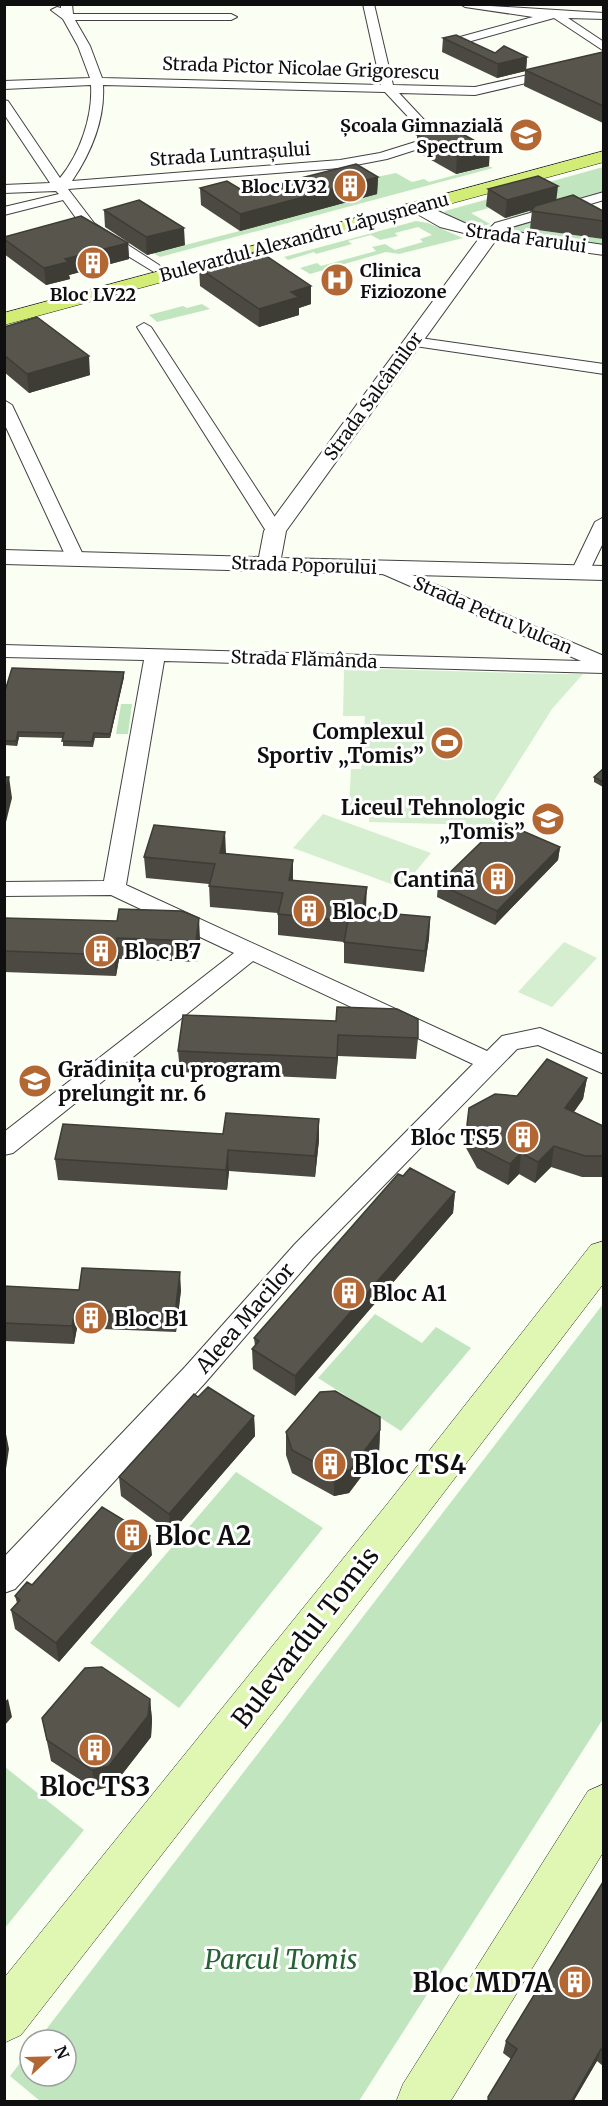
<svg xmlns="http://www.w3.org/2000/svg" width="608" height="2106" viewBox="0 0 608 2106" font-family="Merriweather,serif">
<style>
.green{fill:#c1e6bf}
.pitch{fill:#d5eed0}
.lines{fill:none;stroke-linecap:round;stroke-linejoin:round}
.minor-casing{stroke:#424242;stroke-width:2}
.tertiary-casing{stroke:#424242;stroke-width:2}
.secondary-casing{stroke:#313131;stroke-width:1}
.primary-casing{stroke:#202020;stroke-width:1}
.minor{fill:#fff;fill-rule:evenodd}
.tertiary{fill:#fff;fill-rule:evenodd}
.secondary{fill:#e0f7b4;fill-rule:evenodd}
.primary{fill:#d2ec75;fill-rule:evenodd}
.wall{fill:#4b4941}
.shaded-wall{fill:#3d3c35}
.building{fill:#57554c;stroke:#3d3c35;stroke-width:1.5}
.labels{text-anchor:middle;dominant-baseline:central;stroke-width:6;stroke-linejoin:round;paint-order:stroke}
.far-street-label{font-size:18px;fill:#0f0f0f;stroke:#fff}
.far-poi-label{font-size:18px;font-weight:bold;fill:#0f0f0f;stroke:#fff;text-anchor:end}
.poi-label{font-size:21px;font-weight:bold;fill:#0f0f0f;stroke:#fff;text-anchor:start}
.street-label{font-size:21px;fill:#0f0f0f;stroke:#fff}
.near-poi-label{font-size:26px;font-weight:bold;fill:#0f0f0f;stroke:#fff;text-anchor:start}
.near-street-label{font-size:26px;fill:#0f0f0f;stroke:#fff}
.near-park-label{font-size:26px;font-style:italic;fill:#256134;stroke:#fff}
</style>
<rect width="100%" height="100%" fill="#fbfef3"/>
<path class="green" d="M489 166 493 168 160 257 131 240 141 236 162 251 267 224 356 181 396 173 412 182 424 179 429 182Z
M603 167V192L511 220 489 208 471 213 490 224 476 228 445 213V211Z
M548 214 530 229 603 239V245L501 231 504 227Z
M416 221 428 223 463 238 399 254 386 252 310 274 300 268 317 263 321 266 376 251 372 247 385 244 395 250 423 242 420 239 432 235 418 227 395 233 398 236 380 240 371 235 348 241 352 244 316 254 314 252 288 260 284 257Z
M202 304 210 309 157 322 149 315 183 306 187 308Z
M121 704H132L128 734H116Z
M603 1304V1719L359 2101H40L10 2076 30 2050V2076H66V2040H38Z
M375 1314 422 1343 436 1327 471 1348 401 1431 318 1378Z
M236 1472 323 1528 179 1708 90 1643Z
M5 1767 84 1830 5 1928Z"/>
<path class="pitch" d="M344 668 551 674H583L552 709 485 815 498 821 485 835 473 830 477 825 369 822 370 806 349 805 351 769H361L365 716H343Z
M323 814 431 853 402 888 293 848Z
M564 942 597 958 552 1007 518 992Z"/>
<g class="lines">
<g class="minor-casing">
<path id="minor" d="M61 4H72L73 14H231L237 17 231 20H75L90 46 102 78 381 85 363 4H374L393 85 475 87 604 58V65L475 95 399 93 442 139 440 142 387 159 340 168 68 189 94 223 159 265 161 268 154 272 84 229 63 200 4 215V207L59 194 56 191 4 193V185L50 183 4 114V100L8 101 60 178C80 154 93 116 91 85L4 89V81L90 78 78 46 63 19 51 10 57 7 61 8ZM103 85 385 92 428 138 380 153 340 160 72 181C91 153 105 119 103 85Z
M460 4 604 13V19L568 18 604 42V51L554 18 464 43 476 50 474 52H466L447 42 449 40 533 17 465 7Z
M604 192V200L505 229 496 237H486L484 234 495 223Z
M144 323 151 327 284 531 281 535H269L266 531 137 327Z
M413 337 604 364V374L408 345 405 342 408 339Z
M4 400 12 405 85 559 82 563H70L67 559 4 423Z
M604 517V541L589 572 586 576H574L571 572 595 522Z
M382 562 604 656V673L164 661 126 885 487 1051 502 1036 540 1028 604 1055V1074L538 1045 517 1049 313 1258 205 1383 15 1589 4 1593V1557L185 1367 295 1244 473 1064 253 961 13 1153 4 1155V1132L234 953 111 895 4 896V882L104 881 144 660 4 657V645L581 661 376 571 373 567 376 563Z"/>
</g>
<g class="tertiary-casing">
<path id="tertiary" d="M418 202 469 225 604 245V255L496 240 286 531 281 558 604 566V580L4 564V550L259 557 264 531 480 237 440 227 412 211 410 207 412 203Z"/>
</g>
<g class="secondary-casing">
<path id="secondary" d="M604 1241V1283L416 1529 21 2035 4 2043V1978L388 1503 591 1245Z
M604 1784V1851L450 2102H396L403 2084 588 1791Z"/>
</g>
<g class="primary-casing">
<path id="primary" d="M604 151V162L4 325V313Z"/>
</g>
<use href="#minor" class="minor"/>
<use href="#tertiary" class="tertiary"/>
<use href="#secondary" class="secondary"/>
<use href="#primary" class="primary"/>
</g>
<path class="wall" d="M443 38 495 53 527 57 526 70 603 52V123L524 86 525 71 497 78 442 52Z
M417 135 489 166 456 174 417 152Z
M378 177 377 194 240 231 201 205 200 188 245 192Z
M488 189 556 199 603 211V239L530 229 532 210 505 218 486 206Z
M104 210 185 245 147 255 105 227Z
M4 237 128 243 129 259 69 275 70 279 46 285 4 254Z
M199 268 311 286V304L299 308V315L259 327 200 286Z
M4 327 90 375 29 393 4 372Z
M124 677 110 738H95L93 747 63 746V738L19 737 17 746 4 745V694Z
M603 769V787L594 782V777Z
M560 847 558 860 495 925 437 897 438 884Z
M226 854 293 860V880L366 908V911L430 917 429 938 424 972 344 963V942L278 935V913L210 907 209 884 146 878 144 857Z
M4 918 200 939 197 962 119 959 116 976 4 972Z
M183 1015 418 1038 416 1059 338 1056 336 1079 180 1072 178 1051Z
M587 1078 583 1099 574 1112 603 1126V1177H582L551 1167 535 1183 519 1174 508 1185 477 1168 465 1146 469 1108Z
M319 1140 315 1177 229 1171 227 1190 58 1180 55 1159Z
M403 1176 455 1192 453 1213 295 1396 253 1369 252 1349 255 1346 254 1338Z
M4 1286 79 1290H181L176 1332 77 1328 74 1344 4 1341Z
M198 1397 254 1416 255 1436 171 1533 121 1496 119 1477Z
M380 1430 379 1453 349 1493 334 1496 292 1473 286 1455V1432Z
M152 1555 59 1662 15 1629 11 1610 17 1603 15 1596 32 1585Z
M150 1699 152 1720 151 1737 113 1786 96 1790 51 1761 42 1718Z
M603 1882V2066L597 2061 573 2102H487L488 2097 511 2059 503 2053 506 2041Z"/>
<path class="shaded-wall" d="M527 57 526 71 497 78 498 64Z
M490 149 489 166 456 174 457 157Z
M378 177 377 194 240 231V214Z
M558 186 556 203 505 218 507 200Z
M184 228 185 245 147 255 146 237Z
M128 243 129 259 69 275 70 279 46 285 44 268 65 259Z
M311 286V304L299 308V315L259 327V309L291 292Z
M89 356 90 375 29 393 27 374Z
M124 672V677L110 738V734Z
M18 732 19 737 17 746 16 741Z
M9 777 12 798 6 822 4 814V795Z
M225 832 226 853 221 874 220 853Z
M560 847 558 860 495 925 497 911Z
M293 860V881L289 880Z
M367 887 366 908 362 932V911Z
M430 917 429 938 424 972 425 951Z
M199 918 200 939 197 962 196 941Z
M117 938 119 959 116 976 114 955Z
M338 1035V1056L336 1079 337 1058Z
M587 1078 583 1099 562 1128 565 1108Z
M319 1119V1140L315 1177V1156Z
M554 1146 551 1167 535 1183 538 1162Z
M228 1150 229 1171 227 1190 226 1170Z
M521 1153 519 1174 508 1185 510 1164Z
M455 1192 453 1213 295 1396V1376Z
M180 1272 181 1290 176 1332 175 1314Z
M75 1310 77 1328 74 1344 72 1326Z
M254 1416 255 1436 171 1533 169 1514Z
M5 1429 9 1449 4 1482V1434Z
M380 1430 379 1453 349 1493 334 1496V1473Z
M150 1536 152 1555 59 1662 56 1643Z
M8 1699 12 1717 4 1726V1702Z
M150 1699 152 1720 151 1737 113 1786 96 1790 92 1770Z
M601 2049 597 2061 573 2102H571Z"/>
<path class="building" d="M456 35 495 53 504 46 527 57 498 64 443 38Z
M603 52V106L525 70Z
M446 125 490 149 457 157 417 135Z
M356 164 378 177 240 214 200 188 227 181 245 192Z
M538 176 558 186 507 200 488 189Z
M573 195 603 211V221L531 211 535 206Z
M139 200 184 228 146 237 104 210Z
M81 216 128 243 65 259 68 262 44 268 4 239V237Z
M259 251 311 286 291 292 299 297 259 309 199 268Z
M37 317 89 356 27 374 4 355V327Z
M12 668 124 672 110 734 94 733 92 742 62 741 64 733 18 732 16 741H4V694Z
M603 769V782L594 777Z
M4 777H9L4 795Z
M502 822 560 847 497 911 438 884Z
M154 825 225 832 220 853 293 860 289 880 367 887 362 911 430 917 425 951 344 942 348 921 278 914 283 893 209 886 215 864 144 857Z
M119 909 182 911 199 918 196 941 117 938 114 955 4 951V918L117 921Z
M337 1007 397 1009 418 1019V1038L338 1035 337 1058 178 1051 183 1015 336 1021Z
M547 1059 587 1078 565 1108 603 1126V1156H585L554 1146 538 1162 521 1153 510 1164 479 1148 467 1125 469 1108 495 1094 517 1096Z
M226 1113 319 1119 315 1156 228 1150 226 1170 55 1159 63 1124 223 1134Z
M410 1168 455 1192 295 1376 252 1349 259 1341 254 1338 398 1174 403 1176Z
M82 1268 180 1272 175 1314 75 1310 72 1326 4 1323V1286L79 1290Z
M208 1387 254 1416 169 1514 119 1477 194 1394 198 1397Z
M335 1391 380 1417V1430L350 1470 334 1473 292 1450 286 1432 320 1392Z
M102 1507 150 1536 56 1643 11 1610 20 1600 15 1596 27 1582 32 1585Z
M102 1667 150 1699 148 1716 109 1766 92 1770 47 1740 42 1718 85 1668Z
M603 1882V2051L601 2049 571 2102H489L488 2097 517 2049 506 2041Z"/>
<defs>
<g id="school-disc" transform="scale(1.725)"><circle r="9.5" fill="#b36834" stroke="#fff"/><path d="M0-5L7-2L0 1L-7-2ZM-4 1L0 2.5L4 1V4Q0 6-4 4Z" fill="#fff"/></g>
<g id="building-disc" transform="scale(1.725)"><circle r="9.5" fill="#b36834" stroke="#fff"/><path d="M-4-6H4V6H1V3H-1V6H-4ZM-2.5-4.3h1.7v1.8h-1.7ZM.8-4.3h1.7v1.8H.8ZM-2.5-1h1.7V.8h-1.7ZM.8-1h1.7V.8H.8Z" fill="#fff"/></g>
<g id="hospital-disc" transform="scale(1.725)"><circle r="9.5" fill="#b36834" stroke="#fff"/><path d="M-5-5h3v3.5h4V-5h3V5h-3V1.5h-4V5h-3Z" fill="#fff"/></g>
<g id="stadium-disc" transform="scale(1.725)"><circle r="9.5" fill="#b36834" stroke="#fff"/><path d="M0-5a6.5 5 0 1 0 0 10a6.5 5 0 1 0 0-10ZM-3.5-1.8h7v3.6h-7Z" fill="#fff"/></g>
</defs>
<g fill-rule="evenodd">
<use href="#school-disc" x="526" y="135"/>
<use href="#building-disc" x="350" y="186"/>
<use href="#building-disc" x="93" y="263"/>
<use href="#hospital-disc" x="337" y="280"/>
<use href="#stadium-disc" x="447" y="743"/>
<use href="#school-disc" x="548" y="819"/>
<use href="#building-disc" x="498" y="879"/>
<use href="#building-disc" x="309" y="911"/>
<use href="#building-disc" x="101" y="951"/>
<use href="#school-disc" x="35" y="1081"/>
<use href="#building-disc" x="523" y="1137"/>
<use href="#building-disc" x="349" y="1293"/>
<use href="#building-disc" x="91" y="1318"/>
<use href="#building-disc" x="330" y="1464"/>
<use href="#building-disc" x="132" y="1535"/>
<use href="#building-disc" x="95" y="1750"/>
<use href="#building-disc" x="575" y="1982"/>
</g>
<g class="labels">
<g class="far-street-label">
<text transform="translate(301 68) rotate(2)">Strada Pictor Nicolae Grigorescu</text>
<text transform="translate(230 154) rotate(-4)">Strada Luntrașului</text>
<text transform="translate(304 237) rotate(-15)">Bulevardul Alexandru Lăpușneanu</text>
<text transform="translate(526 238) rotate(8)">Strada Farului</text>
<text transform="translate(373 396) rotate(-54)">Strada Salcâmilor</text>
<text transform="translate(304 565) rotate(2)">Strada Poporului</text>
<text transform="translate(493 615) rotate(23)">Strada Petru Vulcan</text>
<text transform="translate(304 659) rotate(2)">Strada Flămânda</text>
</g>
<g class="far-poi-label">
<text x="503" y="125">Școala Gimnazială<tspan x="503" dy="21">Spectrum</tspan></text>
<text x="327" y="186">Bloc LV32</text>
<text x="360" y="270" text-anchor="start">Clinica<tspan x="360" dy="21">Fiziozone</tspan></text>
<text x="93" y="294" text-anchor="middle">Bloc LV22</text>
</g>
<g class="poi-label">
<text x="424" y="731" text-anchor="end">Complexul<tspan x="424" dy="24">Sportiv „Tomis”</tspan></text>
<text x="525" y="807" text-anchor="end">Liceul Tehnologic<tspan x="525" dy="24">„Tomis”</tspan></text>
<text x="475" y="879" text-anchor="end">Cantină</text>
<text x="332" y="911">Bloc D</text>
<text x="124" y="951">Bloc B7</text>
<text x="58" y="1069">Grădinița cu program<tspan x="58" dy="24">prelungit nr. 6</tspan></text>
<text x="500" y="1137" text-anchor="end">Bloc TS5</text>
<text x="372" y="1293">Bloc A1</text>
<text x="114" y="1318">Bloc B1</text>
</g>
<g class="street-label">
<text transform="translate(245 1318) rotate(-49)">Aleea Macilor</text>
</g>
<g class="near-poi-label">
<text x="353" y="1464">Bloc TS4</text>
<text x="155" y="1535">Bloc A2</text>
<text x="95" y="1786" text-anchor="middle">Bloc TS3</text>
<text x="552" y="1982" text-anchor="end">Bloc MD7A</text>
</g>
<g class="near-street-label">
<text transform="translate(305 1637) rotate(-52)">Bulevardul Tomis</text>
</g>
<g class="near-park-label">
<text x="281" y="1959">Parcul Tomis</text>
</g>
</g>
<rect width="608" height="2106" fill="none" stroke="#0f0f0f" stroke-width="12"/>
<g transform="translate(48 2058) rotate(68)"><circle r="28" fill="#ffffff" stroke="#9f9f9f" stroke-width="1.5"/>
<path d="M0-4.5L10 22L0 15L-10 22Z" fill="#b36834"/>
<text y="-9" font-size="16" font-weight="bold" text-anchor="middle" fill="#0f0f0f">N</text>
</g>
</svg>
